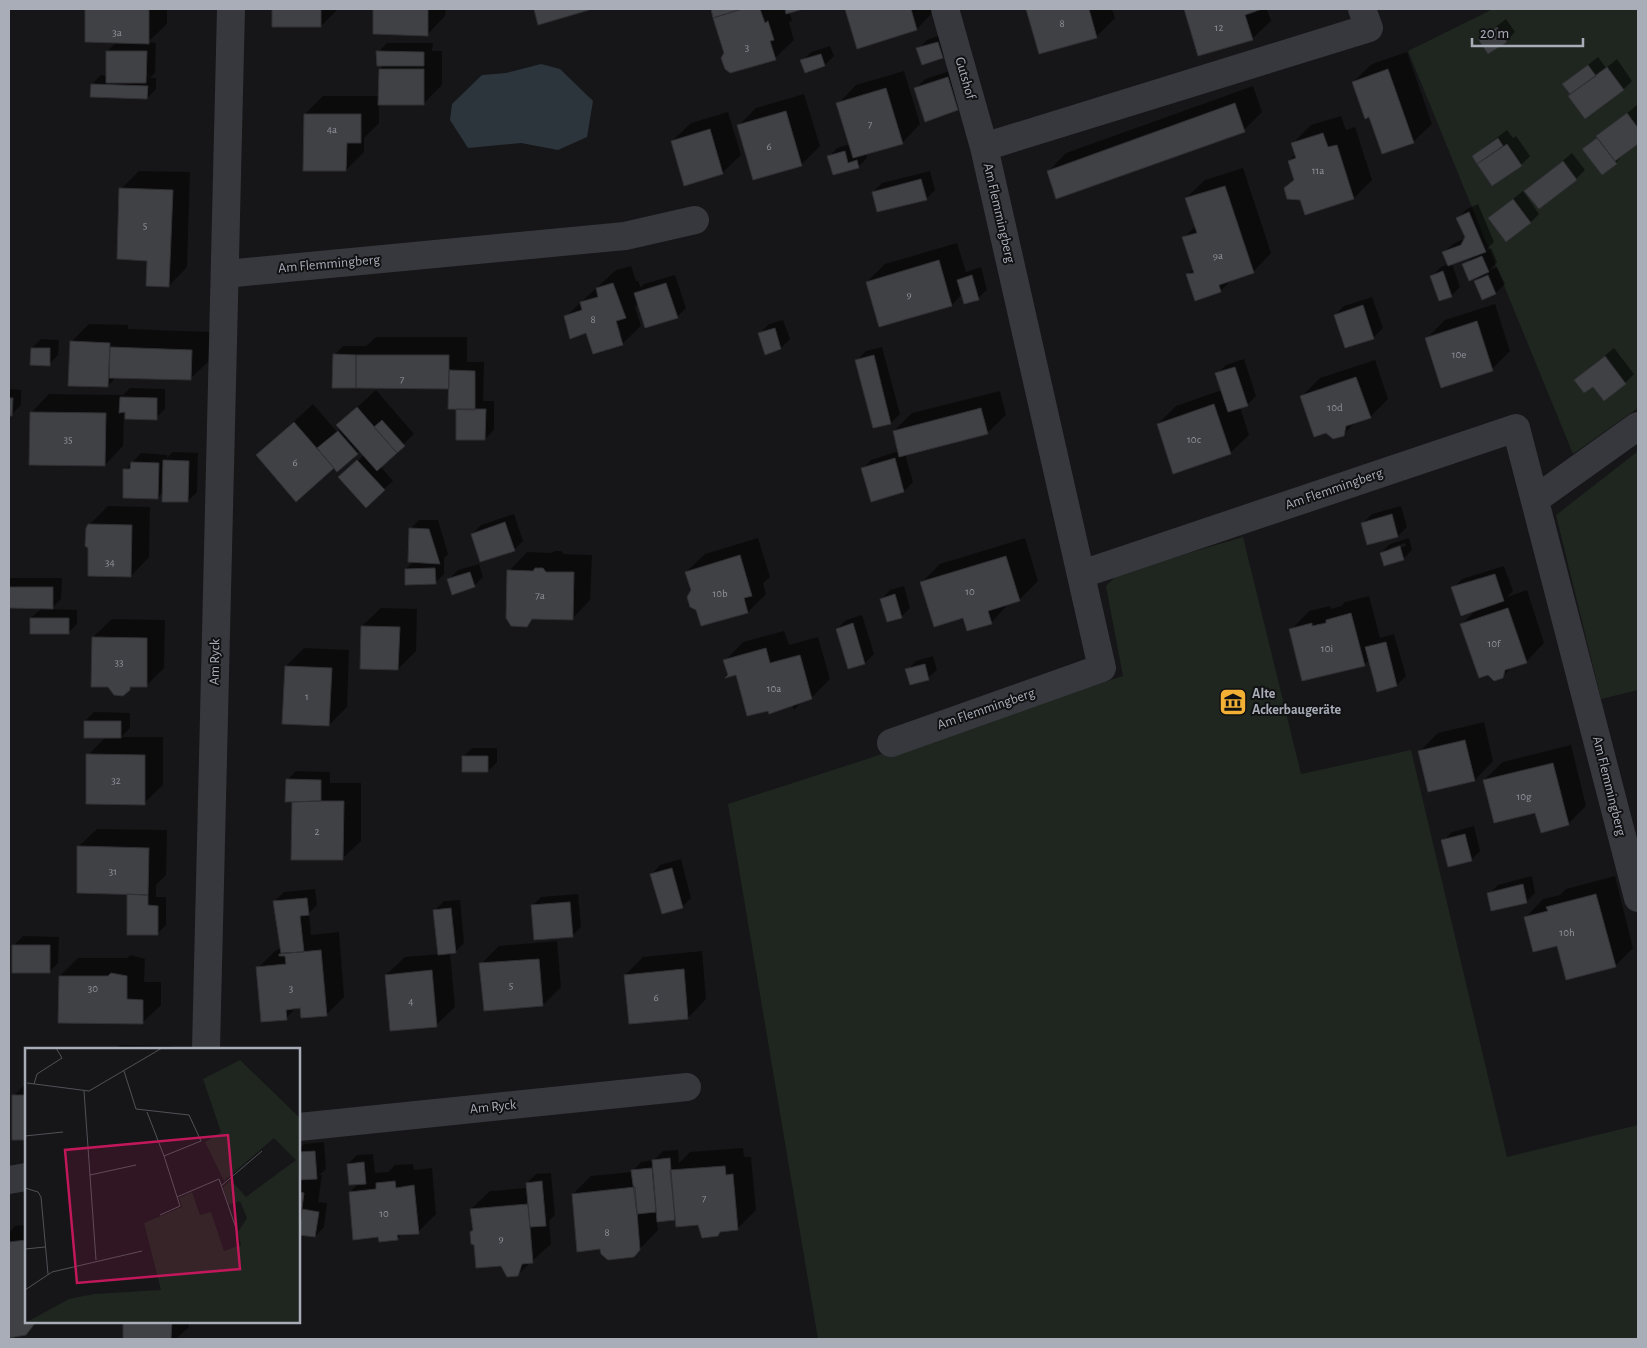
<svg xmlns="http://www.w3.org/2000/svg" width="1647" height="1348" viewBox="0 0 1647 1348" font-family="'Alegreya Sans',sans-serif">
<style>
.green{fill:#1e261f}
.water{fill:#2c353c}
.shadow{fill:#0007;fill-rule:evenodd}
.building{fill:#404145;stroke:#303034}
.lines{fill:none;stroke-linecap:round;stroke-linejoin:round}
.street{stroke:#37383d;stroke-width:28}
.labels{text-anchor:middle;dominant-baseline:central;stroke-width:4;stroke-linejoin:round;paint-order:stroke}
.number-label{font-size:11px;fill:#8e929b}
.street-label{font-size:14px;fill:#a8adb8;stroke:#111113}
.poi-label{font-size:14px;font-weight:bold;fill:#a8adb8;stroke:#111113;text-anchor:start}
.inset-road{fill:none;stroke:#505258;stroke-width:1}
.view{fill:#c2185b;fill-opacity:0.15;stroke:#c2185b;stroke-width:2.5}
.inset-edge{fill:none;stroke:#a8adb8;stroke-width:2.5}
</style>
<rect width="100%" height="100%" fill="#161618"/>
<path class="green" d="M1493 9H1638V408L1573 454 1408 51Z
M1637 452 1638 690 1601 699 1556 515Z
M1243 537 1301 774 1411 750 1507 1157 1638 1125V1339H818L728 804 1123 676 1106 586 1118 574Z"/>
<path class="water" d="M541 64 560 69 593 101 587 137 558 150 521 143 468 148 450 120 452 104 482 75 506 73Z"/>
<path class="shadow" d="M87 9H167V24L148 42 156 43 155 73 150 78H156V89L147 98 92 84 101 75 107 76V51L117 42 86 41Z
M274 9H338L321 26 274 25Z
M375 9H446L445 16 427 35 374 33Z
M535 9H589L539 23Z
M712 9H799L789 12 792 20 789 23 794 40 775 58 725 53Z
M846 9H935V10L917 29 858 47Z
M1027 9H1112L1115 18 1097 36 1040 53Z
M1185 9H1267L1271 21 1252 39 1199 55Z
M1506 19 1515 32 1506 41 1480 39Z
M946 33 951 48 942 57 918 49 927 40Z
M387 43H433L432 51H442V85L423 104 379 103V123L364 138V152L346 170 305 114 323 96H380V69L384 65 378 52Z
M830 46 834 56 825 65 805 72 802 61 811 52Z
M1407 52 1432 124 1413 142 1370 115 1353 82 1372 64Z
M1598 57 1606 68 1617 59 1632 81 1623 90 1572 94 1564 84Z
M956 69 967 100 958 109 926 120 916 88 925 79Z
M904 71 920 124 902 143 866 153 867 158 858 167 829 157 837 148 850 144 838 104 856 85Z
M1253 86 1262 112 1244 130 1048 172 1066 153Z
M804 94 820 146 801 165 738 126 756 108Z
M1637 105 1638 142 1624 153 1616 163 1584 149Z
M728 112 741 155 722 173 672 141 691 123Z
M1341 116 1346 130 1355 127 1372 180 1354 198 1306 214 1301 198 1285 189 1295 179 1289 161 1296 154 1293 143 1311 125Z
M1507 130 1513 138 1516 136 1530 156 1521 165 1493 184 1473 156Z
M1572 153 1585 170 1576 179 1526 191Z
M1243 168 1271 253 1253 272 1233 279 1220 291 1188 275 1194 268 1184 237 1196 226 1186 198 1205 180Z
M139 171 190 172 187 267 169 286 148 260 121 189Z
M930 171 935 190 926 199 873 192 882 183Z
M1523 191 1539 214 1530 223 1489 218Z
M1478 204 1494 242 1486 250 1491 248 1497 262 1490 270 1497 267 1505 284 1496 293 1483 299 1475 281 1484 273 1464 265 1473 256 1452 264 1460 287 1451 296 1432 276 1441 267 1449 264 1444 252 1453 244 1466 238 1458 218 1467 209Z
M957 243 966 272 981 267 987 290 978 298 962 294 952 305 867 282 885 264Z
M631 266 636 281H638L641 288 644 284 675 275 686 308 677 317 639 303 635 307 641 326 622 344 587 332 565 317 616 270ZM615 315 621 334H618Z
M1372 297 1383 328 1374 337 1346 347 1335 315 1344 306Z
M1495 304 1510 351 1492 369 1427 338 1445 320Z
M783 320 790 339 781 348 766 353 760 333 769 324Z
M89 324 128 325V329L210 332 209 361 190 379 116 377 108 386 71 342Z
M376 337H467V362H484L483 401H494V430L485 439 457 408 450 388 334 355 343 346H366Z
M41 339 59 340 58 355 49 364 32 348Z
M882 347 900 414 891 423 874 427 857 360 866 351Z
M1614 348 1634 374 1625 383 1593 385 1575 380Z
M1244 359 1256 396 1247 405 1240 407 1249 435 1230 453 1158 424 1176 406 1222 390 1217 374 1226 365Z
M1375 360 1388 399 1370 417 1356 421 1343 435 1301 397 1320 378Z
M130 388 165 389V409L156 418 124 411 123 446 105 465 31 413 49 394 123 395Z
M9 389 21 390V405L12 414H9Z
M376 390 414 434 380 466 393 481 384 489 349 469 364 455 360 450 338 470 334 466 257 455 313 404 337 432 341 429 338 425Z
M1000 391 1006 415 987 433 905 454 913 482 904 491 862 469 871 460 899 451 894 431 912 413Z
M173 452 198 453 197 492 188 501 164 491 157 498 125 470 141 453 167 455V458Z
M108 506 150 507 149 557 131 576 89 547V525Z
M1401 506 1407 527 1398 536 1368 544 1363 523 1372 514Z
M514 514 523 541 514 550 472 534 481 525Z
M419 520H438L448 554 444 558V574L435 583 406 569 414 561 410 529Z
M758 538 770 577 763 583 766 594 748 612 692 590 686 572 705 554Z
M1025 538 1038 581 1019 600 1009 603 991 623 964 617 922 582 940 564Z
M1409 538 1412 550 1403 559 1381 553 1390 544ZM1405 543 1406 546 1390 551V548Z
M555 551H561L564 554 592 555 590 600 572 619 534 618 527 625 509 571 527 552 552 553Z
M479 564 483 577 474 586 449 579 458 570Z
M1504 566 1513 591 1507 597 1527 590 1544 643 1526 662 1513 666 1502 677 1462 624 1477 609 1453 588 1462 579Z
M11 578H62L61 599 51 609 77 610V624L68 633 31 618 42 608 9 607V580Z
M904 586 910 608 901 617 882 599 890 590Z
M1369 596 1380 638 1394 634 1406 676 1397 685 1378 690 1370 659 1364 665 1291 630 1309 611 1330 606 1331 609 1341 606 1345 602Z
M381 608 417 609 416 651 398 669 362 626Z
M862 615 874 654 865 663 837 629 846 620Z
M112 619 165 620 164 668 146 686H132L129 689 93 637Z
M784 631 789 645 818 637 830 679 812 697 804 699 794 710 792 705 736 674 725 661 743 642Z
M304 648 349 650 347 707 329 725 286 666Z
M933 656 937 670 928 678 907 670 916 661Z
M94 712 130 713V728L121 737H163V785L144 803 88 755 106 737 85 721Z
M1484 722 1493 761 1475 780 1429 790 1420 751 1438 733Z
M1571 745 1586 806 1568 824 1536 811 1484 780 1503 762Z
M472 748H497V762L488 771 463 757Z
M296 771 330 772V783H361V841L342 859H292L293 800 287 780Z
M1474 826 1480 851 1471 860 1443 841 1452 832Z
M97 829 167 830 166 875 156 885V897H166V925L157 934 129 893 78 847Z
M681 859 691 898 683 906 652 874 660 865Z
M1532 876 1535 893 1526 902 1489 894 1498 885Z
M1615 876 1633 948 1615 966 1558 945 1525 918 1543 899 1560 895 1566 889Z
M315 889 317 905 309 913 311 935 339 932 344 997 326 1015 301 1007H297L286 1018 258 968 276 950 281 949 275 901 284 892Z
M578 894 581 927 572 936 532 906 541 897Z
M460 900 464 943 455 952 450 953 455 1007 436 1025 386 975 405 957 439 954 435 910 444 901Z
M23 936 59 937 58 963 49 972 14 945Z
M557 941 561 987 543 1005 481 964 499 946Z
M702 951 706 999 688 1018 625 975 643 957Z
M131 955 145 959 144 982H161V1005L142 1023 60 976 78 958H127Z
M120 1045 173 1046V1049H115Z
M26 1083V1139H14V1096Z
M324 1142 326 1169 319 1175H322L318 1202 327 1203 324 1227 315 1236 299 1234V1150L304 1144Z
M743 1148 744 1157H751L756 1210 737 1229 676 1219 657 1220 658 1230 633 1256 601 1248 573 1194 591 1176 632 1172 641 1162 654 1160 663 1151 678 1150 679 1163 690 1152Z
M373 1154 375 1173 388 1172 395 1165 413 1164 414 1170 432 1168 436 1214 418 1232 402 1234 397 1239 379 1235 350 1192 359 1183 348 1164 357 1155Z
M551 1173 555 1215 549 1221 551 1244 518 1274 502 1265 474 1230 471 1209 490 1191 527 1188V1183L536 1174Z
M26 1225V1322H37L25 1334 9 1336V1233L15 1226Z
M124 1322H189V1327L176 1339H124Z"/>
<path class="building" d="M85 9H149V44L85 42Z
M272 9H321V27H272Z
M373 9H428V36L373 34Z
M534 9H589V10L538 25Z
M711 9H742L713 18Z
M742 9H760L765 23 768 21 774 40 770 41 776 60 730 73 725 69 721 58 724 53 713 18Z
M785 9H803L786 14Z
M845 9H911L917 30 857 49Z
M1026 9H1089L1097 38 1039 54Z
M1184 9H1262L1245 15 1253 40 1198 56Z
M1497 27 1507 42 1488 54 1478 39Z
M938 42 943 58 922 65 916 48Z
M106 51H147L146 83H106Z
M376 51 424 52V66H377Z
M821 54 825 66 805 73 800 60Z
M1588 65 1596 76 1570 94 1562 84Z
M1607 67 1624 90 1585 119 1568 96Z
M379 69H424V105H378Z
M1388 69 1414 143 1382 154 1369 117 1365 119 1352 82Z
M948 77 958 110 925 122 914 88Z
M91 84 148 86 147 99 90 97Z
M886 88 903 144 853 158 836 103Z
M1235 103 1245 132 1056 199 1047 171Z
M786 111 802 166 753 180 737 125Z
M1627 113 1638 128V144L1615 161 1596 136Z
M304 114H361V143H347L346 171H303Z
M710 129 723 174 684 186 671 141Z
M1323 133 1328 147 1337 145 1354 199 1305 215 1300 200 1287 199 1284 188 1294 180 1288 161 1296 158 1291 143Z
M1498 138 1503 146 1477 164 1472 156Z
M1597 138 1617 164 1602 175 1582 149Z
M1507 144 1522 166 1492 186 1477 164Z
M845 151 848 163 857 160 859 168 833 175 827 156Z
M1563 161 1577 180 1539 209 1524 191Z
M921 179 927 200 877 212 872 192Z
M1225 186 1254 273 1219 285 1221 292 1195 301 1186 274 1194 273 1182 237 1197 233 1185 198Z
M119 188 173 190 169 287 146 286 147 261 117 259Z
M1513 199 1531 223 1506 242 1488 218Z
M1469 212 1486 252 1448 266 1442 252 1461 245 1465 237 1456 218Z
M1482 256 1489 272 1469 281 1462 264Z
M939 260 952 306 879 327 866 282Z
M1443 271 1452 297 1439 301 1430 276Z
M972 275 979 300 964 304 957 280Z
M1488 275 1496 294 1482 300 1474 281Z
M613 283 626 318 616 321 623 345 593 354 586 333 570 339 564 316 582 310 580 302 598 297 596 288Z
M666 283 678 318 645 328 634 293Z
M1363 305 1374 339 1345 348 1334 315Z
M1477 321 1493 371 1441 388 1425 338Z
M775 328 781 349 765 355 758 333Z
M70 341 110 343 108 387 68 386Z
M110 347 192 350 191 380 109 378Z
M31 348H50V366L30 365Z
M333 354 356 355V388H332Z
M356 355H449V389L356 388Z
M874 355 891 424 873 428 855 360Z
M1605 356 1626 384 1604 401 1593 387 1584 393 1574 380Z
M1235 367 1248 406 1228 412 1215 373Z
M449 370 475 371V410L448 409Z
M1356 377 1371 418 1346 426 1344 436 1333 439 1326 433 1314 437 1300 396Z
M120 397 157 398V420L125 419V412L119 413Z
M9 398H13L12 416H9Z
M1214 404 1231 454 1173 474 1157 424Z
M357 407 397 453 377 471 336 425Z
M981 408 988 434 899 457 893 431Z
M456 409H486L485 440H456Z
M30 412 106 413 105 466 29 465Z
M382 420 405 446 397 453 374 427Z
M294 422 334 468 296 502 256 455Z
M338 431 358 454 337 472 317 448Z
M895 458 904 492 871 502 861 468Z
M163 460 189 461 188 502H162Z
M357 460 385 490 366 508 338 477Z
M131 462 159 463 158 499 123 498V469H130Z
M1392 514 1398 537 1367 545 1361 523Z
M505 522 515 551 480 562 471 534Z
M88 524 132 525 131 577 88 576V548L85 546 86 528Z
M409 528 429 529 440 564 408 562Z
M1400 546 1404 560 1384 566 1380 553Z
M740 555 752 596 744 598 748 613 701 626 696 610 690 607 687 597 691 590 685 572Z
M1006 556 1020 601 988 611 992 624 967 631 963 618 934 627 920 582Z
M435 568 436 584 405 585V569Z
M535 568H543L546 572H574L573 620 532 619 527 627 511 626 506 618 507 570 533 571Z
M470 572 475 587 452 595 447 579Z
M1495 574 1504 601 1461 616 1451 587Z
M9 587H53V609L9 608Z
M895 594 902 618 887 622 880 599Z
M1508 608 1527 663 1505 670 1503 678 1494 681 1488 675 1479 678 1460 624Z
M1351 613 1365 666 1302 681 1289 629 1312 623V626L1326 623V620Z
M30 618H69V634H30Z
M853 623 865 664 848 669 836 629Z
M361 626 400 627 398 670 360 669Z
M92 637 147 638V687H130V690L123 696 114 695 108 687H91Z
M1386 642 1397 686 1377 692 1365 647Z
M766 648 770 663 800 655 812 699 769 714 768 711 747 716 736 675 725 678 728 675 723 660Z
M925 664 929 680 910 685 905 669Z
M285 666 332 668 329 726 282 724Z
M84 721H121V738H84Z
M1465 740 1475 781 1428 792 1418 751Z
M86 754 145 755V805L86 804Z
M462 756H488V772H462Z
M1553 763 1569 825 1541 833 1535 813 1494 823 1483 780Z
M286 779 321 780V801L285 802Z
M321 801H344L343 860H291L292 802Z
M1465 834 1472 861 1448 867 1441 840Z
M77 846 149 848 148 895 77 893Z
M672 868 683 908 662 914 650 874Z
M1523 884 1527 903 1491 911 1487 893Z
M127 894 148 895V905L158 906V935H127Z
M1596 894 1616 967 1566 980 1557 946 1533 952 1524 917 1548 911 1546 907Z
M307 898 309 915 300 916 304 952 281 953 273 901Z
M570 902 573 937 534 940 531 905Z
M451 908 456 953 438 955 433 910Z
M12 945H50V973H12Z
M321 950 327 1016 301 1018 300 1008 286 1010 287 1020 261 1022 256 967 286 964 285 956H279V954Z
M539 959 543 1006 484 1011 479 963Z
M684 969 688 1019 629 1024 624 975Z
M432 970 437 1027 390 1031 385 975Z
M111 973 127 976V999L143 1000V1024L58 1023 59 976H108Z
M12 1095H26V1140H12Z
M315 1151 317 1179 299 1180V1152Z
M670 1158 675 1220 657 1222 652 1160Z
M364 1162 366 1184 349 1185 347 1164Z
M725 1166 726 1175 733 1174 738 1230 720 1232 718 1236 702 1238 698 1225 676 1227 670 1170Z
M652 1168 656 1212 637 1214 631 1170Z
M395 1181 396 1188 414 1185 419 1234 397 1235 398 1240 379 1242 378 1237 353 1240 349 1192 376 1189V1183Z
M542 1181 546 1226 530 1227 526 1183Z
M635 1187 640 1250 634 1257 608 1260 601 1254 600 1249 577 1252 572 1194Z
M299 1192 304 1193 299 1232Z
M528 1204 533 1263 522 1264 518 1276 507 1277 501 1266 476 1268 474 1245 471 1244 470 1232 473 1230 470 1209Z
M302 1209 319 1212 315 1237 299 1235Z
M26 1240V1322H36L26 1335 9 1338V1242Z
M123 1322H172L171 1339H123Z"/>
<g class="lines">
<path class="street" d="M945 9 984 147
M225 274 625 236 695 220
M1536 499 1638 426
M1082 574 1516 428 1638 898
M891 743 1102 668 984 147 1369 28 1362 9
M206 1049 231 9
M299 1127 687 1087
M9 1180 26 1177"/>
</g>
<defs>
<g id="museum-square" transform="scale(1.4375)"><rect x="-9" y="-9" width="18" height="18" rx="4" fill="#f2b134" stroke="#111113"/><path d="M0-6L6-3V-2H-6V-3ZM-5-1h2V3h-2ZM-1-1h2V3h-2ZM3-1h2V3H3ZM-6 4H6V6H-6Z" fill="#111"/></g>
</defs>
<g fill-rule="evenodd">
<use href="#museum-square" x="1233" y="702"/>
</g>
<g class="labels">
<g class="number-label">
<text x="1062" y="23">8</text>
<text x="1219" y="27">12</text>
<text x="117" y="32">3a</text>
<text x="747" y="47">3</text>
<text x="870" y="124">7</text>
<text x="332" y="129">4a</text>
<text x="769" y="146">6</text>
<text x="1318" y="170">11a</text>
<text x="145" y="225">5</text>
<text x="1218" y="255">9a</text>
<text x="909" y="294">9</text>
<text x="593" y="319">8</text>
<text x="1459" y="354">10e</text>
<text x="402" y="379">7</text>
<text x="1335" y="407">10d</text>
<text x="68" y="439">35</text>
<text x="1194" y="439">10c</text>
<text x="295" y="462">6</text>
<text x="110" y="562">34</text>
<text x="970" y="591">10</text>
<text x="720" y="593">10b</text>
<text x="540" y="595">7a</text>
<text x="1494" y="643">10f</text>
<text x="1327" y="648">10i</text>
<text x="119" y="662">33</text>
<text x="774" y="688">10a</text>
<text x="307" y="696">1</text>
<text x="116" y="780">32</text>
<text x="1524" y="796">10g</text>
<text x="317" y="831">2</text>
<text x="113" y="871">31</text>
<text x="1567" y="932">10h</text>
<text x="511" y="985">5</text>
<text x="93" y="988">30</text>
<text x="291" y="988">3</text>
<text x="656" y="997">6</text>
<text x="411" y="1001">4</text>
<text x="704" y="1198">7</text>
<text x="384" y="1213">10</text>
<text x="607" y="1232">8</text>
<text x="501" y="1238">9</text>
</g>
<g class="street-label">
<text transform="translate(965 78) rotate(74)">Gutshof</text>
<text transform="translate(999 213) rotate(77)">Am Flemmingberg</text>
<text transform="translate(329 264) rotate(-5)">Am Flemmingberg</text>
<text transform="translate(1334 489) rotate(-19)">Am Flemmingberg</text>
<text transform="translate(215 662) rotate(-89)">Am Ryck</text>
<text transform="translate(986 709) rotate(-19)">Am Flemmingberg</text>
<text transform="translate(1609 786) rotate(76)">Am Flemmingberg</text>
<text transform="translate(493 1107) rotate(-6)">Am Ryck</text>
</g>
<g class="poi-label">
<text x="1252" y="694">Alte<tspan x="1252" dy="16">Ackerbaugeräte</tspan></text>
</g>
</g>
<g transform="translate(25 1048)">
<rect width="275" height="275" fill="#161618"/>
<path d="M215 12 274 69 275 75V275H0L44 251 69 246 136 242 119 175 157 159 154 150 167 144 175 167 186 164 199 203 216 197 213 184 222 170 215 153 204 157 198 139 206 132 221 149 271 112 249 90 199 133 180 94 196 84 178 31Z" fill="#1e261f"/>
<path class="inset-road" d="M99 23 111 61 164 67 176 93 139 108 155 158 135 167M2 35 64 43 137 0M9 36 12 26 37 10 31 0M59 43 71 212M122 64 139 108M0 88 38 84M65 127 111 117M196 138 237 103M0 140 13 144 16 149 23 226M152 149 194 131 212 183M0 201 20 199M0 242 27 224 117 203"/>
<path class="view" d="M203 87 215 221 52 235 40 102Z"/>
<rect width="275" height="275" class="inset-edge"/>
</g>
<rect width="1647" height="1348" fill="none" stroke="#a8adb8" stroke-width="20"/>
<path d="M1472 38v8h111v-8" fill="none" stroke="#a8adb8" stroke-width="2.5"/>
<text x="1480" y="38" font-size="15" fill="#a8adb8" stroke="#111113" stroke-width="4" paint-order="stroke">20 m</text>
</svg>
